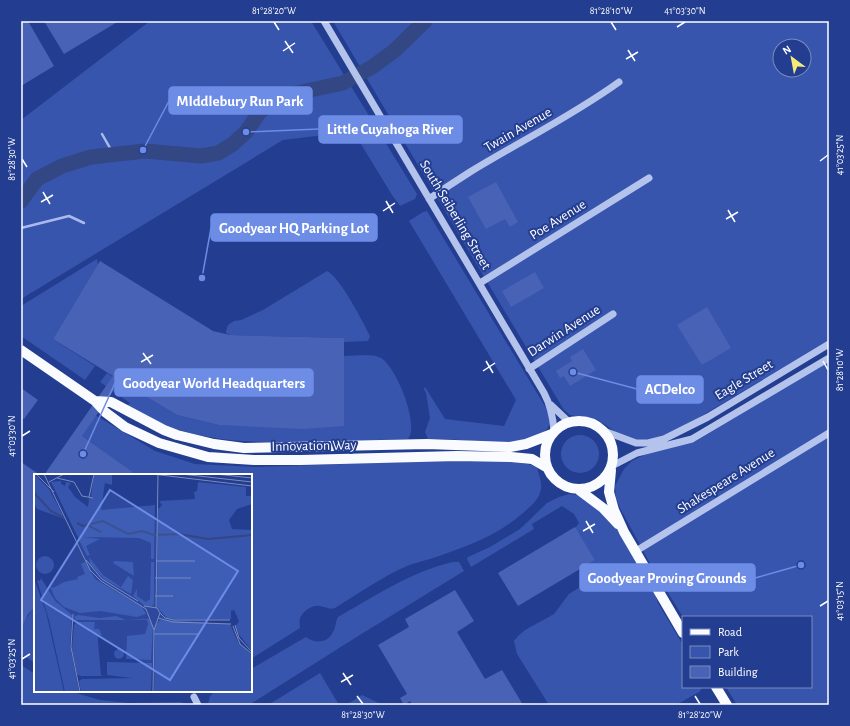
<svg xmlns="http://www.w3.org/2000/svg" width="850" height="726" viewBox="0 0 850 726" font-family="'Alegreya Sans',sans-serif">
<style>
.green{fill:#3755ad;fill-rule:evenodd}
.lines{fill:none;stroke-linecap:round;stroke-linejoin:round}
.stream{stroke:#a9bbed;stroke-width:2.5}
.river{stroke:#344785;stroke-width:15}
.building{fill:#4863b5}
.minor{stroke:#b4c3ec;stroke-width:7}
.major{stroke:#fafbff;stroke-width:10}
.ticks{fill:none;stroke:#fff;stroke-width:1.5}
.labels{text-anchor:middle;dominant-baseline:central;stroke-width:4;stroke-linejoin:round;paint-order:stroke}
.street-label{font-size:14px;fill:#fff;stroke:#233d90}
.inset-river{fill:none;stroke:#344785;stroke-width:2}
.inset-road{fill:none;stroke:#7b8bbc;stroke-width:1}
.view{fill:#6c8ce6;fill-opacity:0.15;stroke:#6c8ce6;stroke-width:2}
.inset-edge{fill:none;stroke:#fff;stroke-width:2}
.leader{fill:none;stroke:#6c8ce6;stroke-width:1.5}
.callout-dot{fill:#6c8ce6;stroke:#233d90;stroke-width:1.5}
.callout{fill:#6c8ce6;stroke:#6c8ce6;stroke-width:1.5}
.callout-label{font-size:15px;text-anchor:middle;font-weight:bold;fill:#fff}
.neatline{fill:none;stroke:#fff;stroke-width:1.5}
.ticks-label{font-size:10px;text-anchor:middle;fill:#fff}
</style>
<rect width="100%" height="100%" fill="#233d90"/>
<path class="green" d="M150 21H311L417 194 415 199 400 206 392 195 353 131 341 137V133L283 140 21 299V120Z
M333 21H829V340L693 421 653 440 637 441 625 438 598 420 570 415 564 410 471 255ZM780 46H804V70H780Z
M427 211 546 408 550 416V423L547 429 541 434 513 445 449 439H428L425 432 430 418 426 393 424 389 425 387 445 419 504 426 516 400 409 221 423 212Z
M97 259 98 265 53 339 95 366 85 380 21 336V306Z
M327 271C340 277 363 322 370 336L368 341 344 342V338L230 335 226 333V331L228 325 234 321 241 320 263 310Z
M344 356C355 356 371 353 381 358 396 366 420 426 408 439 373 440 339 441 304 442 270 442 237 443 203 436 176 431 151 420 127 406L130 403 100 382 107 373 177 415 219 425 344 426Z
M829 361V705H737L726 687H811V617H683L652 567 620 508 616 498 615 486 624 469 632 461 650 452 696 441Z
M95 415 155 451 195 464 256 467 499 459 532 465 537 468C539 475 542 482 541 489 539 500 531 506 523 513 496 537 463 548 430 559 423 561 414 563 407 566 382 577 359 593 335 608 329 610 326 607 320 606 313 604 303 611 300 618 299 621 300 625 300 628L251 659V475H131L133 472 82 436Z
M561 454a19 19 0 1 1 38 0a19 19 0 1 1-38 0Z
M569 494 578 495 611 518 653 587 658 603 683 645V687H703L699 692 676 705H549L517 654 514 641 518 636 525 630 554 614 569 594 596 577 589 564 595 560 575 528 579 523 574 514 562 506 532 524 534 529 471 567 467 559 468 557 490 547 520 529 547 503 559 497Z
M453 562H459L464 571 363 633 249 705H208L210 696 215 691H251V669L306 637C315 644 328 643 333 632 336 627 335 622 338 617 375 596 410 572 453 562Z
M35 607V663L21 654C21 633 19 624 35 607Z
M21 665 35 674V691H69L100 700 129 703 180 702 189 705H21Z
M320 673 339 705H268Z
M362 695 383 705H346Z"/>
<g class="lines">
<path class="stream" d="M102 134 114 155
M21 228 69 216 84 223"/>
<path class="river" d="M21 201 37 179 62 166 91 157 145 151 201 156 218 153 233 144 246 132 259 113 274 98 343 83 372 67 394 51 425 21"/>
</g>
<path class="building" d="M21 21H28L54 66 21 86Z
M44 21H119L64 54Z
M496 182 518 222 510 227 505 219 486 229 468 197Z
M100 261 213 331 230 335 344 338V426L302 429 219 425 177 415 120 381 82 436 133 472 131 475H44L113 376 53 339Z
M535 272 544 288 511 307 502 291Z
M707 307 731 348 702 365 677 325Z
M583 349 596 370 570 386 564 376 560 378 556 371 572 361 570 357Z
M21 388 38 400 24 419 21 417Z
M21 462 40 475H35V607L28 614 21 629Z
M575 527 595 560 518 606 498 573Z
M455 590 474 621 457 632 485 679 502 670 523 705H412L410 701 404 705 400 698 407 694 378 645 409 627 405 619Z"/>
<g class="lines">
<path class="minor" d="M324 21 544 393C551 406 553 417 554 431
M429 199C442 190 456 181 470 172 519 142 572 116 619 82
M480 283 649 178
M529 369 613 314
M551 405 569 422
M604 431 636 443H648L664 439 708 417 829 344
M612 466 637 453 692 439 829 358
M636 551 829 433
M194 697 198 705"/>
<path class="major" d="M21 350 95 401 105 412 125 427 159 443 208 457 254 460H301L457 456 511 457 532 459 546 467
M95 401 111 402 164 430 177 435 214 444 244 448 427 444 510 447 526 444 552 434
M545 455a34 34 0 1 1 68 0a34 34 0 1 1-68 0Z
M611 470 609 492 614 510 624 532 683 633
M579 490 603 508 618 524
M716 687 727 705"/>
</g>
<path class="ticks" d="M274 22 279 30M611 22 616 30M677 27 685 22M285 41 293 53M628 50 635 61M283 51 295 43M626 59 638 52M22 159 27 167M820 161 828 155M43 192 50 204M386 201 393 213M41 202 53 195M728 210 735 222M383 211 395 203M726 219 738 212M143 353 151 364M486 361 493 373M823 361 828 370M141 362 153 355M483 371 495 363M22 436 30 431M586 521 593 533M583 531 595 524M820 606 828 601M22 659 30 654M343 673 351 685M341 682 353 675M357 696 363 704M695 696 700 704"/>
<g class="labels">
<g class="street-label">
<text transform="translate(518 130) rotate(-30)">Twain Avenue</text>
<text transform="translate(455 215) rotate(59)">South Seiberling Street</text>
<text transform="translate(558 220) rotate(-32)">Poe Avenue</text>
<text transform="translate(564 331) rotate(-33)">Darwin Avenue</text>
<text transform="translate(744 380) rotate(-31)">Eagle Street</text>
<text transform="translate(314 446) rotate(-1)">Innovation Way</text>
<text transform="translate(726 481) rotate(-32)">Shakespeare Avenue</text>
</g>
</g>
<g transform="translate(34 474)">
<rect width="218" height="218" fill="#233d90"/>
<path d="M0 0 15 15 31 45 3 35 0 29ZM60 0H78V11L71 9 67 36 121 31 120 85H117V69L105 64 49 63 66 65 52 72 56 81 53 82 17 8 27 7V10L31 12 32 8 37 9 34 13 41 23 54 33 55 24H59L57 22ZM164 8 212 13V22H218V30L203 35 195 46 198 55 218 56V177L204 159 202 152 205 147 200 136 197 137V145L193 146 141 145 133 144 123 133 124 35 128 31 125 27 161 25 160 18 163 17ZM2 91a9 9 0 1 1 18 0a9 9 0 1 1-18 0ZM55 83 69 101 87 113 94 102 99 106 97 120 70 105 56 90ZM80 87 99 88 100 102 79 89ZM51 88 61 105 108 133 112 140 103 143 66 137 46 139 30 133 21 124 16 112 19 114 30 108 44 105 43 103 51 100 47 90ZM117 88H120V129L119 132H111L99 122 103 115V122L112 128 116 125ZM7 104 21 127 38 141 36 171 45 218H31L15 146 3 106 6 107ZM1 107 12 138 30 218H0ZM44 141 65 144 82 142 92 146H42L40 143ZM93 145H115L119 152 117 186 92 185 93 162 111 160 114 150 113 146ZM126 146 196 150 204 168 218 181V218H120L121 152ZM61 148 60 155H65L68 161H64V168L67 201 69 202H46L43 200 38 175 40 151 43 148ZM80 180a5 5 0 1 1 10 0a5 5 0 1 1-10 0ZM73 188 118 189 117 218H47L45 207 48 205 98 204 73 201Z" fill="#3755ad"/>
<path class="inset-river" d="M0 19 17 37 30 44M43 49 49 52 69 47 94 60 108 57 120 61 145 60 174 65 218 61M53 51 67 58"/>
<path class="inset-road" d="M2 0 20 18M10 0 56 96 67 107 112 135 120 156M118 0 218 12M147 0 218 8M181 0 218 4M23 4 40 8M15 8 30 0M40 8 48 22 59 24M55 23 60 0M52 86 68 105 104 127M122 87H161M121 104H157M121 122H139M110 132 123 134 126 139 120 156 119 218M122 134 124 0M126 139 131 144 140 146H196M39 140 37 173 46 218M124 144 139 148 197 150M201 151 205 164 218 178M199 152 206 170 218 180M120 160H165"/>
<path class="view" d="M76 16 204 97 136 206 7 126Z"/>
<rect width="218" height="218" class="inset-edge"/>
</g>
<path class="leader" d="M143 150L169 101M246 132L319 129M202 278L211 228M83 454L115 383M573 372L637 389M801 565L755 578"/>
<g class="callout-dot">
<circle cx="143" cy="150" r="4"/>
<circle cx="246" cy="132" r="4"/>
<circle cx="202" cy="278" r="4"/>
<circle cx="83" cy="454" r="4"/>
<circle cx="573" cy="372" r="4"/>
<circle cx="801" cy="565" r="4"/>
</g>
<g class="callout">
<rect x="169" y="87" width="143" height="27" rx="4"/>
<rect x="319" y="116" width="143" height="27" rx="4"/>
<rect x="211" y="214" width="166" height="27" rx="4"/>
<rect x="115" y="369" width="198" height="27" rx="4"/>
<rect x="637" y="376" width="66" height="27" rx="4"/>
<rect x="580" y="564" width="175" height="27" rx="4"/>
</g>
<g class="callout-label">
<text x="240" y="106">MIddlebury Run Park</text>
<text x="390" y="134">Little Cuyahoga River</text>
<text x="294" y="233">Goodyear HQ Parking Lot</text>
<text x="214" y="388">Goodyear World Headquarters</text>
<text x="670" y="394">ACDelco</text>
<text x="667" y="583">Goodyear Proving Grounds</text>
</g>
<rect width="850" height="726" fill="none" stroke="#233d90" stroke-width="44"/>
<rect x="682" y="616" width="130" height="72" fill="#233d90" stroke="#7b8bbc"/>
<rect x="690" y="629" width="20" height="6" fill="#fafbff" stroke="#7b8bbc"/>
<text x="718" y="636" font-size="12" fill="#ffffff">Road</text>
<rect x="690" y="646" width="20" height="12" fill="#3755ad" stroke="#7b8bbc"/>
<text x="718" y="656" font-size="12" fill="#ffffff">Park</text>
<rect x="690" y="666" width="20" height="12" fill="#4863b5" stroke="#7b8bbc"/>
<text x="718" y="676" font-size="12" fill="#ffffff">Building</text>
<g transform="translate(792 58) rotate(328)"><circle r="19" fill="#233d90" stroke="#7b8bbc"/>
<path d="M0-3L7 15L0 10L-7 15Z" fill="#f7eb78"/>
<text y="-6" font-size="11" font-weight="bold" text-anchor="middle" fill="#ffffff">N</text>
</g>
<rect x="22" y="22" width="806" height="682" class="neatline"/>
<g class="ticks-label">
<text x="274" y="14">81°28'20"W</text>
<text x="611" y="14">81°28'10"W</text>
<text x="685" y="14">41°03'30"N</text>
<text transform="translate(839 155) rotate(-90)" y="4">41°03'25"N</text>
<text transform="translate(11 159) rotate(-90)" y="4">81°28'30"W</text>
<text transform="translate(839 370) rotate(-90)" y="4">81°28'10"W</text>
<text transform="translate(11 436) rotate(-90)" y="4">41°03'30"N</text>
<text transform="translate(839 601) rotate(-90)" y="4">41°03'15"N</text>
<text transform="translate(11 659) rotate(-90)" y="4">41°03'25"N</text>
<text x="363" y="718">81°28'30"W</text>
<text x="700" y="718">81°28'20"W</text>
</g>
</svg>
